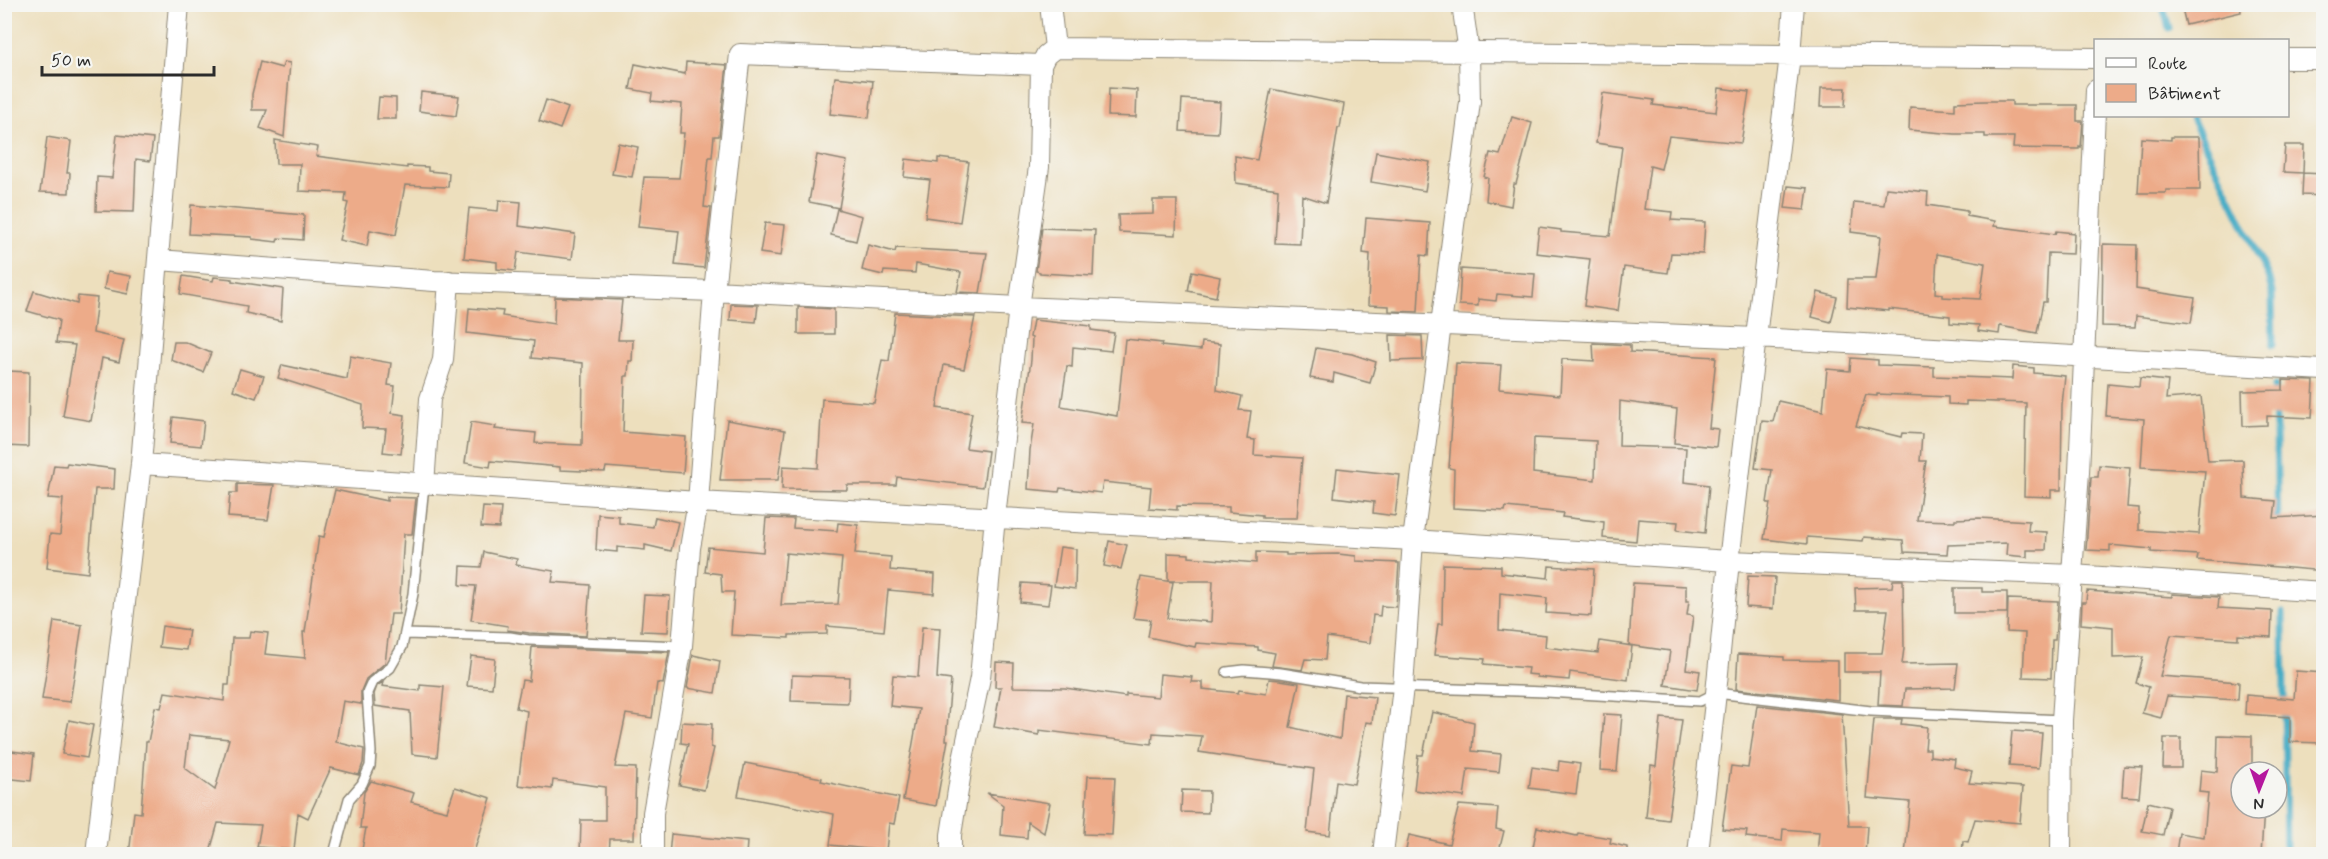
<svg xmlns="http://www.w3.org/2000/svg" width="2328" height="859" viewBox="0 0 2328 859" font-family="Mynerve,sans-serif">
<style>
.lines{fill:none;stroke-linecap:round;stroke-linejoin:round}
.stream{stroke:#44abc4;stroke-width:7}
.building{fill:#edab89;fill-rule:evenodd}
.lane-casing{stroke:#8c8574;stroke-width:12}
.street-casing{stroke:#8c8574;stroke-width:22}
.lane{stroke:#fff;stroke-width:9}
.street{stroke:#fff;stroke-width:20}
</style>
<rect width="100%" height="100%" fill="#f6f6f2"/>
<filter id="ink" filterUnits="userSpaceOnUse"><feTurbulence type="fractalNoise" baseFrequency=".0167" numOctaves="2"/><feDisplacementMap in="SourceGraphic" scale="12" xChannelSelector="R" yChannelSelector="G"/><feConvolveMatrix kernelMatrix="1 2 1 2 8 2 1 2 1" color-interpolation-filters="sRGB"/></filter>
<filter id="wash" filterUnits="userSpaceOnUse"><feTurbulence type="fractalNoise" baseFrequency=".008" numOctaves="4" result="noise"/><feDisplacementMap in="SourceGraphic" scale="24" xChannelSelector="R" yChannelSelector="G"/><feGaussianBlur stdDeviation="1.35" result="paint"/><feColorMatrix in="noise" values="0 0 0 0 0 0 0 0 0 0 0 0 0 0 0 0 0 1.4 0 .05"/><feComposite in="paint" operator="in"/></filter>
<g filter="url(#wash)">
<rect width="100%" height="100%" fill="#eddfbd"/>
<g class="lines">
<path class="stream" d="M2162 4 2169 28
M2191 116 2268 276 2272 292 2273 344
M2275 386 2278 526
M2283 613 2286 854"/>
</g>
<g id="blocks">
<path class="building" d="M2181 4H2240L2241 12 2186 25Z
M260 62 282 68 284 62 290 63 284 137 260 128 267 110H252V94Z
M686 62 727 65 719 136H714L712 157H709L704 207 711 208 704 268 675 265 679 231 638 227 644 177 679 178 684 133H680L682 104 651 101 652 93 630 89 635 64 685 74Z
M835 77 873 81 869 118 830 114Z
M1109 88 1137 90 1136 117 1108 116Z
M1719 88 1749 92 1741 143 1669 136 1661 169 1650 166 1644 209 1672 212 1671 220 1705 222 1703 254 1671 253 1668 273 1624 267 1618 311 1584 306 1590 259 1536 253 1539 227 1561 230V232L1610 236 1622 147 1596 143 1603 93 1654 100 1653 105 1716 112Z
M1821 88H1846L1845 107H1820Z
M1271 89 1344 104 1340 128H1338L1326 203 1302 195 1300 244 1275 243 1278 189 1236 183 1235 156 1257 160Z
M421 92 459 96 456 116 419 111Z
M379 97 396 98V119H377Z
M1182 99 1220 102 1218 133 1180 131Z
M546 100 568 108 560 129 539 121Z
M1985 101H2012V105H2077V121H2083L2081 147 2079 146V149L2013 148 2014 137H1985V134H1955L1909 130 1910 107 1955 110V102Z
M1512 117 1532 123 1516 184H1514L1511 206 1486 201 1488 178 1484 177 1490 153 1500 155Z
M117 135 153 139 150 161 136 159 134 212 96 211 97 177 112 178Z
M47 137 71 141 67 173H70L69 193 40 192Z
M2171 137H2199L2200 190H2166V193H2138L2141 138 2171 140Z
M275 140 318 147 316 156 407 168V166L428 167V171L449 173 448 187 405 185 396 235 370 230 367 246 339 240 348 203 345 202 346 193 299 191 300 164H276Z
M618 143 638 147 632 177 612 174Z
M2285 145H2304L2303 173 2283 172Z
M1376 152 1430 162 1425 191 1371 182Z
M817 155 847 161 839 208 809 202Z
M938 158 969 162 960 222 925 217 930 180 904 177 906 159 938 163Z
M2303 173 2324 174V196L2302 195Z
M1788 186 1808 188 1805 210 1785 208Z
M1886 188 1928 192 1927 205 1967 211V216L1995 221 1994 226 2055 234 2056 231 2074 233 2073 254 2048 253 2046 302H2043L2037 333 2000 326 1999 334 1978 331 1979 325 1950 323V316L1889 309V311L1847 307 1848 279H1876L1881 236 1851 232 1854 202 1884 205ZM1937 254 1985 263 1980 299 1942 297V294L1935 293Z
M499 200 521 202 519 226 575 234 572 259 518 252 515 271 497 269V262L464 258 469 208 498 211Z
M1153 200H1177L1176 235 1119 232 1118 215 1153 214Z
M191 205 304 215 303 240 278 238 277 242 252 239V237L189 234Z
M837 209 862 216 856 241 831 235Z
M1366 218 1430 223 1428 256 1421 255 1418 312 1389 311V306L1368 305 1370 254 1363 253Z
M765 223 785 225 781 256 760 253Z
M1042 228 1095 230 1093 276 1040 273V272L1036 271Z
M2103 244 2137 245 2136 289 2195 298 2191 323 2136 316 2135 327 2102 326Z
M868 245 895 252 896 248 987 253 980 293 957 292 961 272 916 264 915 273 884 271 883 275 862 270Z
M1461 269 1535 274 1533 297 1497 294 1496 301 1478 299V306L1459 305Z
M1192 271 1220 277 1216 297 1188 291Z
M107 272 131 276 128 294 104 289Z
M183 276 213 281 214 277 232 279V281L283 289 281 321 246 313 247 306 180 294Z
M34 291 77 304 78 296 97 298 93 333 124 340 119 362 102 358 91 421 63 416 75 345 56 343 59 320 27 311Z
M1818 292 1837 297 1831 322 1812 317Z
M555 297 622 300 618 340H633L632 361H629L628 376H625L623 432 686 437 683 473 606 467 605 472 560 470V467L491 461 490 467 465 463 471 422 496 426 495 429 536 433 535 443 582 445 583 363 532 358 534 341 467 333 469 308 503 311 502 316 554 324Z
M731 304 758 305 756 322 730 320Z
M798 307 834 309V334H798Z
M895 313 975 317 964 369 944 365 937 408 972 413 966 448 988 451 983 487 897 477 896 485H847V490L782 489 783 466 818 468 822 399 874 403 882 360 889 361Z
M1033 320 1091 326V330L1114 333 1111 351 1073 347 1072 367 1067 366 1061 406 1117 416 1125 339 1162 343 1161 346 1201 350 1202 342 1220 344 1217 390 1242 396 1239 410 1251 411 1247 439 1255 440 1254 455 1302 458 1297 518H1262V515L1229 512V507L1177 506V510L1149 508 1151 487 1103 482 1101 493 1060 488 1059 492 1028 489 1030 450 1034 424 1022 423 1031 360 1032 338 1030 337Z
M1390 335 1422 336 1423 360 1391 361Z
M174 342H185L211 353 203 372 171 360Z
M1593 343 1630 345V352L1716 357 1709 428 1718 429 1716 447 1674 443 1677 409 1620 401 1619 446 1686 448 1684 482 1709 485 1705 533 1677 530 1678 522 1638 519 1636 541 1603 538 1604 522 1562 517 1563 513 1506 507 1505 511 1453 508 1454 469 1449 468 1456 363 1501 365 1499 389 1560 395 1562 359 1594 361ZM1534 438 1596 441 1595 480 1533 473Z
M1316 348 1352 354 1376 362 1370 383 1334 373 1333 382 1310 378Z
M350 356 391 363 388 385 395 386 392 413 405 415 401 454 383 452 386 429 362 428 363 405 278 378 282 365 347 379Z
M1851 358 1878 360V365L1934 367V376L2012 379 2013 366 2034 368V373L2065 376 2062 405 2061 490H2051V497L2024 496 2026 403 1966 401V405L1948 404V397L1877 394V396L1866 395 1856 426 1901 437 1902 433 1922 434 1920 461H1926L1917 520 1955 521V519L1979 518 2029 521 2028 531 2047 532 2046 550H2027V557L2006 555 2007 543 1948 545 1947 554 1904 552 1903 540 1864 537 1863 541 1807 537V544L1764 539 1770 503H1767L1772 470 1755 468 1762 421 1773 422 1778 401 1823 411 1827 369 1850 371Z
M240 369 264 376 256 398 233 390Z
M8 371 29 372 28 447 4 446V382H7Z
M2140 378 2168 381 2166 399 2201 396 2208 461 2243 460 2244 498 2276 501 2274 518 2324 515V571L2197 560 2198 555 2151 552V549L2110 545V551L2086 550 2091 477H2098L2099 465 2130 468 2127 507 2139 508V530L2199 534 2205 471 2141 467 2144 419 2106 416 2108 384 2139 387Z
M2283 380 2314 381 2312 418 2267 416V425L2243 426 2242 391 2283 390Z
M173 417 204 421 201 446 170 443Z
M727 420 785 430 778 480H720Z
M67 463 115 469 114 489H95L88 573 47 568 50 534 60 535 63 499 48 498 54 465 66 466Z
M1337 468 1400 475 1395 516 1373 513 1374 502 1334 497Z
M237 484 274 485 268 520 228 517 230 493H237Z
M335 490 387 501V497L416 498 412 534H404L399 614H391L385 663 366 679 361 691V704L343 701 336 742 364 749 363 763 359 775 331 768 308 818 298 813 294 850 257 847 261 825 218 823 209 855H129L134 812 141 813 146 742H148L155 707 161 708 165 692 224 701 225 685H229L232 638H249L250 631 268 633 265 654 305 658 303 632H305L319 536 324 537ZM189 735 229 739 215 790 185 768Z
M483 507 501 508 499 528 481 527Z
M598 514 619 516V523L653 527 655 517 678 522 671 551 645 545V550L617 547V552L596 550Z
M766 518 794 519 793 528 837 531 838 523 858 525 855 554 891 557 890 570 935 574 934 594 888 590 884 631 827 626V634L789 635V638L731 635 734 592H722L721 574 705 572 708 547 763 552ZM786 553 842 558 838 604 781 605Z
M1109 541 1127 545 1121 569 1104 566Z
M1060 547 1076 549 1075 589 1054 586Z
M484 552 517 559 516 565 554 571 552 582 590 585 586 636 529 633 507 630 508 626 471 620 476 586 460 585 461 566 481 567Z
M1256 552 1286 553V555L1338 554 1356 556V561L1399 563 1396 607 1381 606 1380 616 1373 615 1370 643 1327 637 1325 660 1305 659 1302 670 1272 666 1275 653 1258 650V647L1196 643 1195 647 1148 637 1151 620 1133 618 1141 577 1173 582 1167 618 1211 622 1213 581H1168V553L1189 554V557L1256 563Z
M1443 564 1501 566V573L1548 578 1549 566 1594 569 1591 616 1546 613 1547 598 1500 593 1499 630 1546 635 1545 647 1598 653 1600 641 1632 646 1628 680 1570 672 1569 680 1537 677V675L1527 674 1528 668 1484 664 1485 659 1434 655 1438 624H1442Z
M1748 576 1775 577 1773 609 1746 607Z
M1893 580H1903L1904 648 1902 664 1958 663 1955 688 1905 689 1903 706 1878 705 1880 672H1844V653H1882L1888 610H1856L1855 588 1892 587Z
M1022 583 1051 585 1048 605 1020 602Z
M1633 583 1686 586V601H1689L1687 615 1693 616 1686 669 1700 671 1697 690 1665 685 1670 651 1629 645Z
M1954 588H1982V592H2007V613H1954Z
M2087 591 2172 597V594L2219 597 2218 608 2272 611 2271 637 2238 635V639L2171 635 2160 676 2239 682 2238 700 2167 696 2161 718 2142 713 2149 687 2136 683 2143 657 2113 658V627L2081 624 2082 602H2086Z
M644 595 670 596 668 632 641 631Z
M2008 599 2058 601 2055 640H2052L2051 678 2023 677 2025 633 2007 632Z
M54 621 82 625 70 702 42 699Z
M162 626 189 630 186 650 159 647Z
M922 627 940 628 937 678 951 680 946 740H948L936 806 903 800 919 709 890 706 893 675 918 677Z
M532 647 669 652 663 684 657 683 652 718 626 714 615 767 636 768 634 839H610L609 855H580L581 820H605V787L553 780 552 789 518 785 527 711 516 708 522 680 529 681Z
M1738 654 1784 657V660L1838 661V700L1736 689Z
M693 655 720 661 715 693 687 688Z
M471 656 495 659 492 688 467 686Z
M996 662 1014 663 1013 687 1065 688 1126 697V694L1158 697 1160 674 1192 677 1191 682H1203V689L1238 693 1239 690 1266 694 1269 679 1280 680 1299 683 1290 727 1340 739 1344 694 1375 697 1372 723 1366 722 1354 784 1336 781 1330 835 1307 832 1314 769 1199 752 1202 736 1153 733 1152 744 1039 730V735L994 727 1001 687H995Z
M2296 671 2324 673V743L2290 742V717L2245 714 2246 695 2294 699Z
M792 675 849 677 848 703 791 701Z
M383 682 382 686 420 691V685L444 687 437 757 412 754 410 711 375 706 374 694 377 686Z
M1757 705 1842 714 1849 826H1867L1865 855H1817L1819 832 1783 829 1782 841 1746 837 1747 831 1722 829 1731 766 1748 768Z
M1432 712 1474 722 1472 751 1501 754 1499 772 1468 769 1464 797 1414 790 1418 755H1423Z
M1604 714 1622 715 1617 771 1600 770Z
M1661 718 1682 720 1668 820 1646 817 1651 765 1656 766Z
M1874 719H1902L1901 724 1927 727 1925 749H1930V756L1955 759 1954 767 1972 771 1969 783 2023 787 2020 823 1975 819 1968 842 1963 841 1962 855H1905L1910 802 1867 798Z
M69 720 93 725 87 758 62 754Z
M682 722 712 724 711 747 714 748 704 790 679 785 688 744 681 743Z
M2012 731 2042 733 2039 768 2009 766Z
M2218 735 2252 736V772H2241V808H2264L2261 855 2176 853 2179 833 2204 837 2208 793 2199 792 2201 770 2217 772Z
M2164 738H2181V768H2163Z
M4 750 34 754 31 781 4 778Z
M1559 761 1580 764 1576 794 1529 788 1532 767 1558 771Z
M745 763 822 778 821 781 899 798 894 824 889 823 886 851 830 845 834 814 738 796Z
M2124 766 2142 767 2139 797 2122 796Z
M1088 776 1115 777 1112 835 1084 834Z
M371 781 414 793 411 802 447 811 455 787 491 798 473 855H361L366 828H360L364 792Z
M1182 790 1209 791 1208 813 1181 812Z
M987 793 1050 803 1044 833 1028 822 1027 838 1001 835 1003 805Z
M2148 802 2169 807 2163 835 2142 831Z
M1459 805 1498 808 1496 829 1504 831 1498 855H1405L1409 835 1449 844Z
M1537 827 1577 836 1578 833 1611 838 1610 843 1627 847V855H1542L1532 852Z
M671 834 747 842 746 855H669Z"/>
</g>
</g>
<g filter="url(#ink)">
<use href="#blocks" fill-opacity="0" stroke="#8c8574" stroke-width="1.5"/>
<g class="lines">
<g class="lane-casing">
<path id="lane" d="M405 634 510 637 528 640 682 646
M1227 672 1244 670 1281 673 1360 686 1546 692 1700 701 1716 693 1871 711 2062 720
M334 854 349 799 362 784 370 766 371 752 367 693 372 682 390 668 402 647 413 594 424 485"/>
</g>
<g class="street-casing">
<path id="street" d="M1050 4 1055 48
M2288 59H2324
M159 260 434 281 714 291 1019 307 1756 338 2324 370
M141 464 698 502 1413 540 1729 561 2072 575 2324 592
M424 485 430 399 443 360 449 281
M96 854 141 464 179 4
M653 854V813L682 646 690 548 698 502 714 291 740 54 1041 65 1046 55 1055 48 2096 58
M951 854V835L963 759 980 678 995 517 1019 307 1039 167 1041 65
M1383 854 1403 687 1413 540 1470 102 1469 52 1462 4
M1698 854 1716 693 1729 561 1790 55 1794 4
M2061 854 2062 720 2079 472 2096 90"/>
</g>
<use href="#lane" class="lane"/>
<use href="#street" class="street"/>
</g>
</g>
<rect width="2328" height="859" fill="none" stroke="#f6f6f2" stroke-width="24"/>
<rect x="2094" y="39" width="195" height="78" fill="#f6f6f2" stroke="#a5a5a2" stroke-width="1.5"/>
<rect x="2106" y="58" width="30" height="9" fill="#ffffff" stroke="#a5a5a2" stroke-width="1.5"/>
<text x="2148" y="69" font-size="18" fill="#2b2b2b">Route</text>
<rect x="2106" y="84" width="30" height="18" fill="#edab89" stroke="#a5a5a2" stroke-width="1.5"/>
<text x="2148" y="99" font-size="18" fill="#2b2b2b">Bâtiment</text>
<g transform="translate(2259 790) rotate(181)"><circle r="28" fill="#f6f6f2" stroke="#a5a5a2" stroke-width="1.5"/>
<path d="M0-4.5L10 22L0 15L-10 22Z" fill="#b5179e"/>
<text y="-9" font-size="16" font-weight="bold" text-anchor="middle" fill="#2b2b2b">N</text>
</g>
<path d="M42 66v9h172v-9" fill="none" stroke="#2b2b2b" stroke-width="3"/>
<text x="51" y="66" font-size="18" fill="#2b2b2b" stroke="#f6f6f2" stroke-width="4.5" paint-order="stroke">50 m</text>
</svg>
